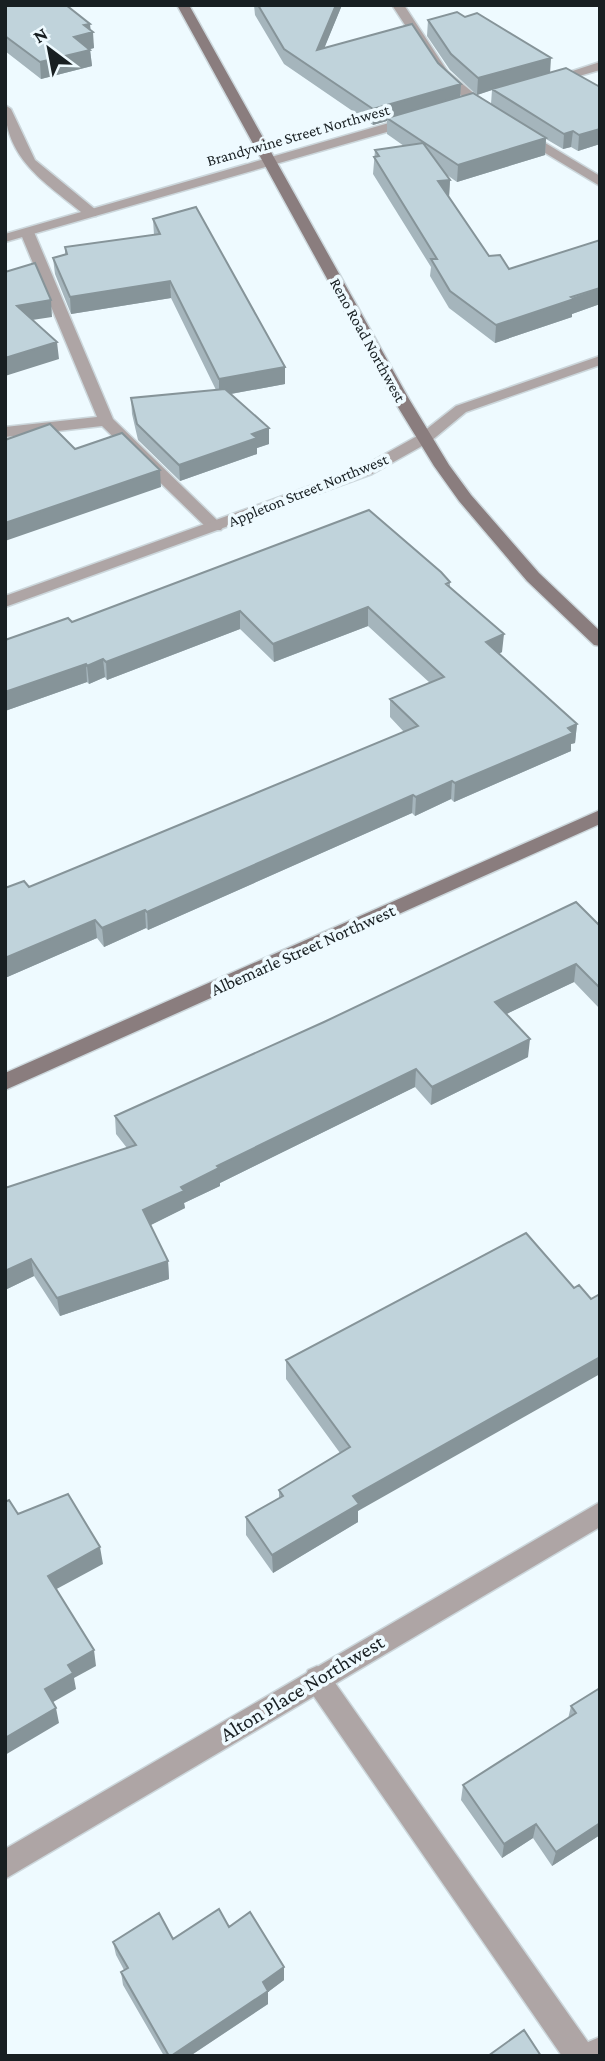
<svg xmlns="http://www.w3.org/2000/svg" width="605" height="2061" viewBox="0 0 605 2061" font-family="'Crimson Pro',serif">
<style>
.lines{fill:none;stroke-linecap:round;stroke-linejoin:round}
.lane-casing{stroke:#ccd7dc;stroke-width:3}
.street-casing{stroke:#ccd7dc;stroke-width:3}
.secondary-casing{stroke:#ccd7dc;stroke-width:3}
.lane{fill:#aea5a5;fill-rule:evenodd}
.street{fill:#aea5a5;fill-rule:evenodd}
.secondary{fill:#8a7d7e;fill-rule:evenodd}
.wall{fill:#a5b5bc}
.shaded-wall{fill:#869499}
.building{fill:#c0d3db;stroke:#869499;stroke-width:2}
.labels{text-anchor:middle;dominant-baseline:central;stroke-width:7;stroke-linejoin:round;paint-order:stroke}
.far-street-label{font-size:16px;fill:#181f22;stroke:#eefaff}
.street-label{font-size:18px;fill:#181f22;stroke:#eefaff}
.near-street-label{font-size:21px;fill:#181f22;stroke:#eefaff}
</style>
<rect width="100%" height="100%" fill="#eefaff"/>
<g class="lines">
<g class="lane-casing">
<path id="lane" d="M392 5H404L448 72 493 109V115H485L439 77Z
M5 105 11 109 35 160 96 210V216H86C48 184 5 161 5 105Z
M522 129 600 176V186L517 136 516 133Z
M27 228 34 232 113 419 221 524 223 527 221 530H209L102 426 5 437V427L97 417 20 232Z
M317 1666 326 1670 588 2042 600 2037V2056H562L308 1688 304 1679 308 1670Z"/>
</g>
<g class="street-casing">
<path id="street" d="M600 62V70L548 85 542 81Z
M413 116 419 120 418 123 5 242V234Z
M600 356V365L466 412 431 441 372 474 5 607V596L360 468 419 435 456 406Z
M600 1502V1527L5 1879V1849Z"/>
</g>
<g class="secondary-casing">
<path id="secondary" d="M177 5H189L409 399 449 465 471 495 539 573 600 631V646L594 645 527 581 459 501 434 466 393 399Z
M600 810V824L5 1090V1073Z"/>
</g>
<use href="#lane" class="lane"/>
<use href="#street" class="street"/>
<use href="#secondary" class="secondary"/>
</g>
<path class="wall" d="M5 5 91 31 94 48 90 49 92 66 41 79 5 51Z
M254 5H342L324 48 438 63 461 84 460 97 491 104 492 90 477 95 450 70 427 36 428 20 550 72 600 87V144L578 151 571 147 563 149 546 139 545 155 457 182 447 175 450 180 449 197H448L489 256 509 269 600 240V304L572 314V317L495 343 449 308 430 276 431 267 373 174 375 150 404 146 387 134V121L373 125 284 64 255 15Z
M153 219 285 367V384L231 394 269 428V444L257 448V454L180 481 138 440 132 414 131 398 216 390 171 298 71 314 55 274 53 258 65 254V247L154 235Z
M450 582V587L502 652 499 654 577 724 575 743 571 744V751L454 802 451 799 415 816 412 813 148 930 146 928 104 947 97 938 5 978V888L29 887 404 732 390 717V699L430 683 368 626 274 662 240 629 107 680 105 677 89 684 87 682 5 711V640L72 622Z
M600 926V1009L574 982 506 1014 528 1057 431 1105 415 1087 220 1183V1186L184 1203 185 1208 150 1225 168 1261 169 1279 60 1316 34 1276 5 1290 127 1148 116 1134 115 1116Z
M526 1233 358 1511V1522L273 1573 246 1535V1517L279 1498V1490L340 1453 286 1379V1360Z
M600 1688V1835L552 1866 533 1838 502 1858 461 1800 463 1785 568 1719 571 1706Z
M229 1927 284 1980 268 1992V2004L190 2056H164L123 1985 121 1972 124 1970 116 1955 113 1942 173 1939Z"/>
<path class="shaded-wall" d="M336 5H342L317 66V50Z
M90 24 91 33 93 32 94 48 75 53 74 37 84 25Z
M90 50 92 66 41 79 40 62Z
M551 58 550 74 492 89V90L477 95 478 78Z
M461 84 460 100 387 118V121L373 125V109Z
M600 129V144L578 151 579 135Z
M573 131 571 147 563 149 564 134Z
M546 138 545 155 457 182 458 165Z
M450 180 449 197 437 198 438 181Z
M170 281 171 298 71 314 70 297Z
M600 288V304L572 314V317L495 343 496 325Z
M51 300 52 317 19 322 17 306Z
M57 342 59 359 5 376V358Z
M285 367V384L219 396V379Z
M269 428V444L257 448V454L180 481 179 465 252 434Z
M160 470 161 487 5 541V523Z
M368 607V626L274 662 273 644Z
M240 611V629L107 680 106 662Z
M504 634 502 652 484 660 486 642Z
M103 659 105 677 89 684 87 666Z
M86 664 87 682 5 711V692Z
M577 724 575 743 571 744V751L454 802 455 783Z
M452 781 451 799 415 816 416 797Z
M413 795 412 813 148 930 147 912Z
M145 910 146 928 104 947 102 928Z
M95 920 97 938 5 978V958Z
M576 964 574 982 494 1020 495 1002Z
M530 1039 528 1057 431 1105 432 1087Z
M416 1069 415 1087 220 1183V1186L184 1203 185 1208 145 1228 143 1210 181 1187 217 1166Z
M31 1259 34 1276 5 1290V1271Z
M168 1261 169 1279 60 1316 57 1298Z
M600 1357V1374L358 1511V1522L273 1573 272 1555 353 1496Z
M100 1547 103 1564 51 1592 48 1576Z
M94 1650 96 1666 74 1678 76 1689 48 1705 45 1689 68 1665Z
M56 1708 59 1723 5 1755V1738Z
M600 1823V1835L552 1866 556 1852Z
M536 1824 533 1838 502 1858 504 1844Z
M284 1967V1980L268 1992V2004L190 2056H171L263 1982Z"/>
<path class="building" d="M5 5H66L90 24 84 25 93 32 74 37 90 50 40 62 5 36Z
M258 5H336L317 50 412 24 438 63 461 84 373 109 284 49Z
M457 12 465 17 477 13 551 58 478 78 451 54 428 20Z
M566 68 600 87V129L579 135 573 131 564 134 492 89Z
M473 93 546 138 458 165 387 118Z
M423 143 450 180 438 181 489 256 500 255 509 269 600 240V288L571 297 574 299 496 325 450 291 431 259H437L374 157 379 156 375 150Z
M196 207 285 367 219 379 170 281 70 297 53 258 67 254 65 247 160 234 153 219Z
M35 263 51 300 17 306 57 342 5 358V272Z
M225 389 269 428 252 434 257 438 179 465 137 424 131 398Z
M50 424 75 449 122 433 160 470 5 523V440Z
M369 510 441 572 450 582 446 584 504 634 486 642 577 724 568 728 573 733 455 783 452 781 416 797 413 795 147 912 145 910 102 928 95 920 5 958V888L24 881 29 887 418 726 390 699 444 677 368 607 273 644 240 611 106 662 103 659 87 666 86 664 5 692V640L68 618 72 622Z
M576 902 600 926V988L576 964 495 1002 530 1039 432 1087 416 1069 217 1166 219 1168 181 1187 184 1191 143 1210 168 1261 57 1298 31 1259 5 1271V1188L136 1145 115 1116 324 1022Z
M526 1233 574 1288 579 1285 591 1299 600 1294V1357L353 1496 359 1504 272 1555 246 1517 283 1496 279 1490 350 1447 286 1360Z
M68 1494 100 1547 48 1576 94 1650 68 1665 73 1673 45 1689 56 1708 5 1738V1502L9 1500 18 1514Z
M600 1688V1823L556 1852 536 1824 504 1844 463 1785 576 1713 571 1706Z
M219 1909 229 1927 250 1912 284 1967 263 1982 268 1991 171 2056H169L121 1972 128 1968 113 1942 159 1913 173 1939Z
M524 2030 541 2056H488Z"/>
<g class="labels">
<g class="far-street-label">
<text transform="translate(298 135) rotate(-16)">Brandywine Street Northwest</text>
<text transform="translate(368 340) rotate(61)">Reno Road Northwest</text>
<text transform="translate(308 490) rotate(-22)">Appleton Street Northwest</text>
</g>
<g class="street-label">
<text transform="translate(303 950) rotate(-24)">Albemarle Street Northwest</text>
</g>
<g class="near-street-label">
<text transform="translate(302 1688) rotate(-31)">Alton Place Northwest</text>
</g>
</g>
<rect width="605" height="2061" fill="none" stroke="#181f22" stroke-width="14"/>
<g transform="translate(49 49) rotate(328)" stroke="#eefaff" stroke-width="5" paint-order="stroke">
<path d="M0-5L12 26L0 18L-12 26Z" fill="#181f22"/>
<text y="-10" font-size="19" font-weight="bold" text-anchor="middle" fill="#181f22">N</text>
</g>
</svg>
